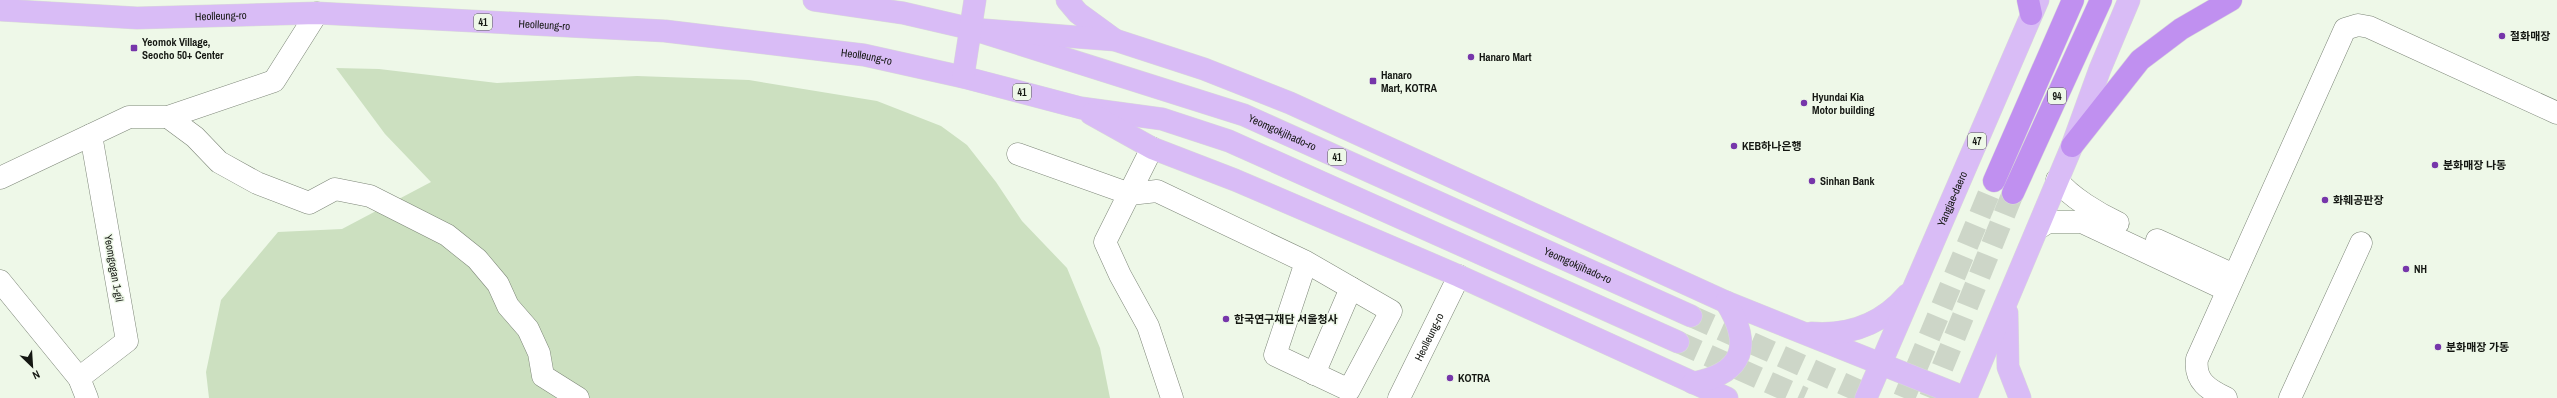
<svg xmlns="http://www.w3.org/2000/svg" width="2557" height="398" viewBox="0 0 2557 398" font-family="'Archivo Narrow','Noto Sans KR',sans-serif">
<style>
.green{fill:#cce0c0}
.lines{fill:none;stroke-linecap:round;stroke-linejoin:round}
.major-tunnel{stroke:#cdd6c8;stroke-width:22;stroke-dasharray:22 11;stroke-linecap:butt}
.highway-tunnel{stroke:#cdd6c8;stroke-width:22;stroke-dasharray:22 11;stroke-linecap:butt}
.minor-casing{stroke:#7d8678;stroke-width:23}
.major-casing{stroke:#d9dad9;stroke-width:23}
.highway-casing{stroke:#d9dad9;stroke-width:23}
.minor{stroke:#fff;stroke-width:22}
.major{stroke:#d9bcf6;stroke-width:22}
.highway{stroke:#c090f0;stroke-width:22}
.poi-dot{fill:#7636aa;stroke:#eef8e8;stroke-width:1.5}
.labels{text-anchor:middle;dominant-baseline:central;stroke-width:3;stroke-linejoin:round;paint-order:stroke}
.shield{fill:#eef8e8;stroke:#555a52;stroke-width:1}
.shield-label{font-size:10px;font-weight:bold;fill:#141712}
.street-label{font-size:11px;fill:#141712;stroke:#eef8e8}
.poi-label{font-size:11px;font-weight:bold;fill:#141712;stroke:#eef8e8;text-anchor:start}
</style>
<rect width="100%" height="100%" fill="#eef8e8"/>
<path class="green" d="M336 68 379 69 497 83 637 76 749 80 877 101 941 126 967 145 996 182 1022 221 1067 268 1100 348 1110 398H209L206 372 221 300 278 232 342 229 431 182 385 134Z"/>
<g class="lines">
<path class="major-tunnel" d="M1691 316 1875 398
M1678 342 1804 398"/>
<path class="highway-tunnel" d="M1904 398 1994 181
M1930 398 2013 193"/>
<g class="minor-casing">
<g id="minor">
<path d="M168 117 195 137 219 162 257 183 309 203 335 189 370 196 447 235 477 259 498 284 508 306 528 329 539 353 543 376 578 398"/>
<path d="M1152 148 1105 242 1120 275 1148 326 1172 398"/>
<path d="M1018 154 1130 194 1157 191 1306 262 1391 311 1349 390 1275 355 1306 262"/>
<path d="M0 178 129 117H168L274 81 317 13"/>
<path d="M2057 180C2070 197 2099 214 2118 223"/>
<path d="M2039 228 2048 222H2082L2227 290"/>
<path d="M2157 240 2234 275"/>
<path d="M0 281 79 378 87 398"/>
<path d="M1314 374 1351 288"/>
<path d="M79 378 127 341 91 135"/>
<path id="s1" d="M1399 398 1459 276"/>
<path d="M2226 398C2209 390 2194 381 2197 359L2345 29 2358 25 2369 27 2557 113"/>
<path d="M2290 398 2361 243"/>
</g>
</g>
<g class="major-casing">
<g id="major">
<path id="s2" d="M814 0 903 13 972 29 1244 115 1691 316"/>
<path d="M1067 0 1078 13 1115 40"/>
<path id="s3" d="M0 10 137 18 317 13 665 31 864 55 963 77 1081 108 1162 119 1229 141 1678 342"/>
<path d="M972 29 1115 40 1204 69 1290 103 1726 302 1966 398"/>
<path d="M963 77 975 0"/>
<path d="M1091 114 1152 148 1235 180 1459 276 1727 398"/>
<path d="M2007 313 2008 367 2020 398"/>
<path d="M1811 333C1849 336 1881 325 1907 295"/>
<path d="M1693 383C1745 373 1752 344 1726 302"/>
<path id="s4" d="M1866 398 2038 0"/>
<path d="M1966 398 2072 146 2100 69 2129 0"/>
</g>
</g>
<g class="highway-casing">
<path id="highway" d="M2028 0 2031 14
M2072 146 2140 60 2181 29 2231 0
M1994 181 2073 0
M2013 193 2101 0"/>
</g>
<use href="#minor" class="minor"/>
<use href="#major" class="major"/>
<use href="#highway" class="highway"/>
</g>
<g class="poi-dot">
<circle cx="2502" cy="36" r="4"/>
<rect x="130" y="44" width="8" height="8" rx="2"/>
<circle cx="1471" cy="57" r="4"/>
<rect x="1369" y="77" width="8" height="8" rx="2"/>
<circle cx="1804" cy="103" r="4"/>
<circle cx="1734" cy="146" r="4"/>
<circle cx="2435" cy="165" r="4"/>
<circle cx="1812" cy="181" r="4"/>
<circle cx="2325" cy="200" r="4"/>
<circle cx="2406" cy="269" r="4"/>
<circle cx="1226" cy="319" r="4"/>
<circle cx="2438" cy="347" r="4"/>
<circle cx="1450" cy="378" r="4"/>
</g>
<g class="labels">
<g class="shield">
<rect x="474" y="14" width="18" height="16" rx="3"/>
<rect x="1013" y="84" width="18" height="16" rx="3"/>
<rect x="2048" y="88" width="18" height="16" rx="3"/>
<rect x="1968" y="133" width="18" height="16" rx="3"/>
<rect x="1328" y="149" width="18" height="16" rx="3"/>
</g>
<g class="shield-label">
<text x="483" y="22">41</text>
<text x="1022" y="92">41</text>
<text x="2057" y="96">94</text>
<text x="1977" y="141">47</text>
<text x="1337" y="157">41</text>
</g>
<g class="street-label">
<text stroke="none"><textPath href="#s3" startOffset="221">Heolleung-ro</textPath></text>
<text stroke="none"><textPath href="#s3" startOffset="545">Heolleung-ro</textPath></text>
<text stroke="none"><textPath href="#s3" startOffset="869">Heolleung-ro</textPath></text>
<text stroke="none"><textPath href="#s2" startOffset="488">Yeomgokjihado-ro</textPath></text>
<text stroke="none"><textPath href="#s4" startOffset="217">Yangjae-daero</textPath></text>
<text stroke="none"><textPath href="#s2" startOffset="812">Yeomgokjihado-ro</textPath></text>
<text transform="translate(114 268) rotate(80)">Yeomgogan 1-gil</text>
<text stroke="none"><textPath href="#s1" startOffset="68">Heolleung-ro</textPath></text>
</g>
<g class="poi-label">
<text x="2510" y="36">절화매장</text>
<text x="142" y="42">Yeomok Village,<tspan x="142" dy="13">Seocho 50+ Center</tspan></text>
<text x="1479" y="57">Hanaro Mart</text>
<text x="1381" y="75">Hanaro<tspan x="1381" dy="13">Mart, KOTRA</tspan></text>
<text x="1812" y="97">Hyundai Kia<tspan x="1812" dy="13">Motor building</tspan></text>
<text x="1742" y="146">KEB하나은행</text>
<text x="2443" y="165">분화매장 나동</text>
<text x="1820" y="181">Sinhan Bank</text>
<text x="2333" y="200">화훼공판장</text>
<text x="2414" y="269">NH</text>
<text x="1234" y="319">한국연구재단 서울청사</text>
<text x="2446" y="347">분화매장 가동</text>
<text x="1458" y="378">KOTRA</text>
</g>
</g>
<g transform="translate(32 366) rotate(155)" stroke="#eef8e8" stroke-width="3" paint-order="stroke">
<path d="M0-3L7 15L0 10L-7 15Z" fill="#141712"/>
<text y="-6" font-size="11" font-weight="bold" text-anchor="middle" fill="#141712">N</text>
</g>
</svg>
